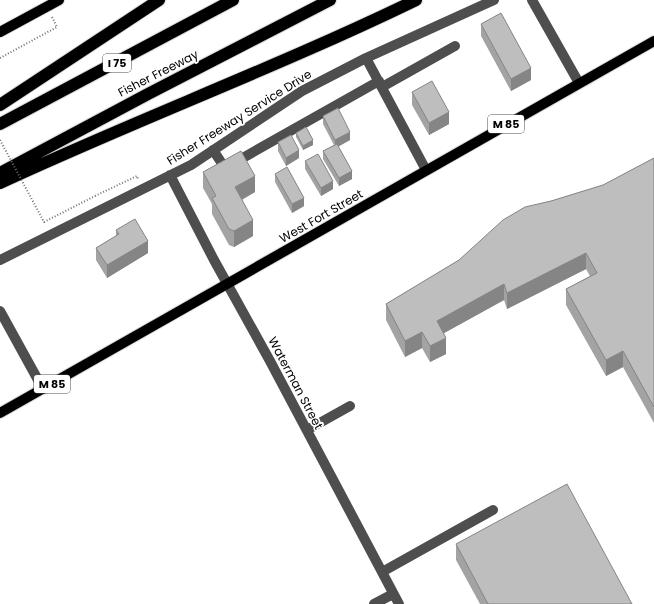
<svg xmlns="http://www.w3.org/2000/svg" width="654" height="604" viewBox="0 0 654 604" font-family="Poppins,sans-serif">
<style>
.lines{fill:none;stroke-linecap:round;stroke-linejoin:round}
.major-casing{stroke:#dbdbdb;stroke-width:12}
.highway-casing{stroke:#dbdbdb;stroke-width:14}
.path{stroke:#707070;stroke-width:2;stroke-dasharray:1 2;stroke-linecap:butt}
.minor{stroke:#4e4e4e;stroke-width:10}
.major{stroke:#000;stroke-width:10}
.highway{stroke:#000;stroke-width:12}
.path-bridge{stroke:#707070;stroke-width:2;stroke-dasharray:1 2;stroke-linecap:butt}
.wall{fill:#a3a3a3}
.shaded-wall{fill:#858585}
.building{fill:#bebebe;stroke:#858585}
.labels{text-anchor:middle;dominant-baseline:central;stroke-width:3.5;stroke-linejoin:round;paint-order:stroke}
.shield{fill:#fff;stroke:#4c4c4c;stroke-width:1}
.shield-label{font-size:11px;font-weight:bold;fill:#000}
.street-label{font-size:12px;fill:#000;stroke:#fff}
</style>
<rect width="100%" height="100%" fill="#fff"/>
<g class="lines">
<g class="major-casing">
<path id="major" d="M0 32 59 0
M0 413 654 41"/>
</g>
<g class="highway-casing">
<path id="highway" d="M0 105 159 0
M0 124 233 0
M0 173 148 94 330 0
M0 183C138 119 280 66 416 0"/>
</g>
<path class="path" d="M0 58 57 27 52 17
M95 196 137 176 138 179"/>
<path class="minor" d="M532 0 579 83
M366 58 426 170
M382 87 455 46
M213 150 225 168 379 81
M170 175 214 260 270 361 399 604
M0 260 191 165 302 91 366 58 494 0
M0 311 43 389
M307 430 350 406
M382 572 493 510
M374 604 393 594"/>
<use href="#major" class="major"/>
<use href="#highway" class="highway"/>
<path class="path-bridge" d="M0 140 44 222 95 196"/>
</g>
<path class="wall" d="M481 24 531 80 511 91 481 36Z
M412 92 449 124 429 135 412 105Z
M323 116 350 140 338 147 352 179 339 186 323 159V151L334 145 323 124Z
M296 133 313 145 303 150 296 137Z
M278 142 299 158 286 166 278 151Z
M654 158V423L623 367 606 376 566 305V289L590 276 586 269 507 309 504 300 444 333 446 354 430 362 422 348 405 357 386 320V304L459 260 551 201 603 185Z
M305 161 333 189 321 196 305 169Z
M203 172 255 192 242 200 253 236 234 247 229 245 212 214V204L203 188Z
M275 174 304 206 292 213 275 182Z
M116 230 148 253 107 278 96 260V248L116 236Z
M456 544 632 604H480L456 560Z"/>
<path class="shaded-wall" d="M531 68V80L511 91V79Z
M449 112V124L429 135V123Z
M350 132V140L335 148V140Z
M313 140V145L303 150V146Z
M299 150V158L286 166V158Z
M352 171V179L339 186V178Z
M255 176V192L235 203V187Z
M333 181V189L321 196V188Z
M304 198V206L292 213V204Z
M253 220V236L234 247V231Z
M148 241V253L107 278V265Z
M586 253V269L507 309V293Z
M504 284V300L437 337V321Z
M422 332V348L405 357V341Z
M446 338V354L430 362V346Z
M623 351V367L606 376V360Z"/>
<path class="building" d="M501 13 531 68 511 79 481 24Z
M432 81 449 112 429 123 412 92Z
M338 108 350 132 335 140 323 116Z
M306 127 313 140 303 146 296 133Z
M291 135 299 150 286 158 278 142Z
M337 144 352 171 339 178 323 151Z
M241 151 255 176 235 187 253 220 234 231 229 229 212 198 216 196 203 172Z
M318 154 333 181 321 188 305 161Z
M654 158V407L623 351 606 360 566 289 597 273 586 253 507 293 504 284 437 321 446 338 430 346 422 332 405 341 386 304 459 260 503 220 525 207 551 201 603 185Z
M287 167 304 198 292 204 275 174Z
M135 219 148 241 107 265 96 248 119 234 116 230Z
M567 484 632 604H488L456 544Z"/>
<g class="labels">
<g class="shield">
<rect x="103" y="54" width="28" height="18" rx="3"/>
<rect x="488" y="115" width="36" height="18" rx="3"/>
<rect x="34" y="375" width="36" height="18" rx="3"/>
</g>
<g class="shield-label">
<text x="117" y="63">I 75</text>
<text x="506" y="124">M 85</text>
<text x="52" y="384">M 85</text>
</g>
<g class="street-label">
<text transform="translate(158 73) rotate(-27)">Fisher Freeway</text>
<text transform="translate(239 117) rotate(-32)">Fisher Freeway Service Drive</text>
<text transform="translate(321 216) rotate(-30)">West Fort Street</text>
<text transform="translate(296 383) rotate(62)">Waterman Street</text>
</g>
</g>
</svg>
